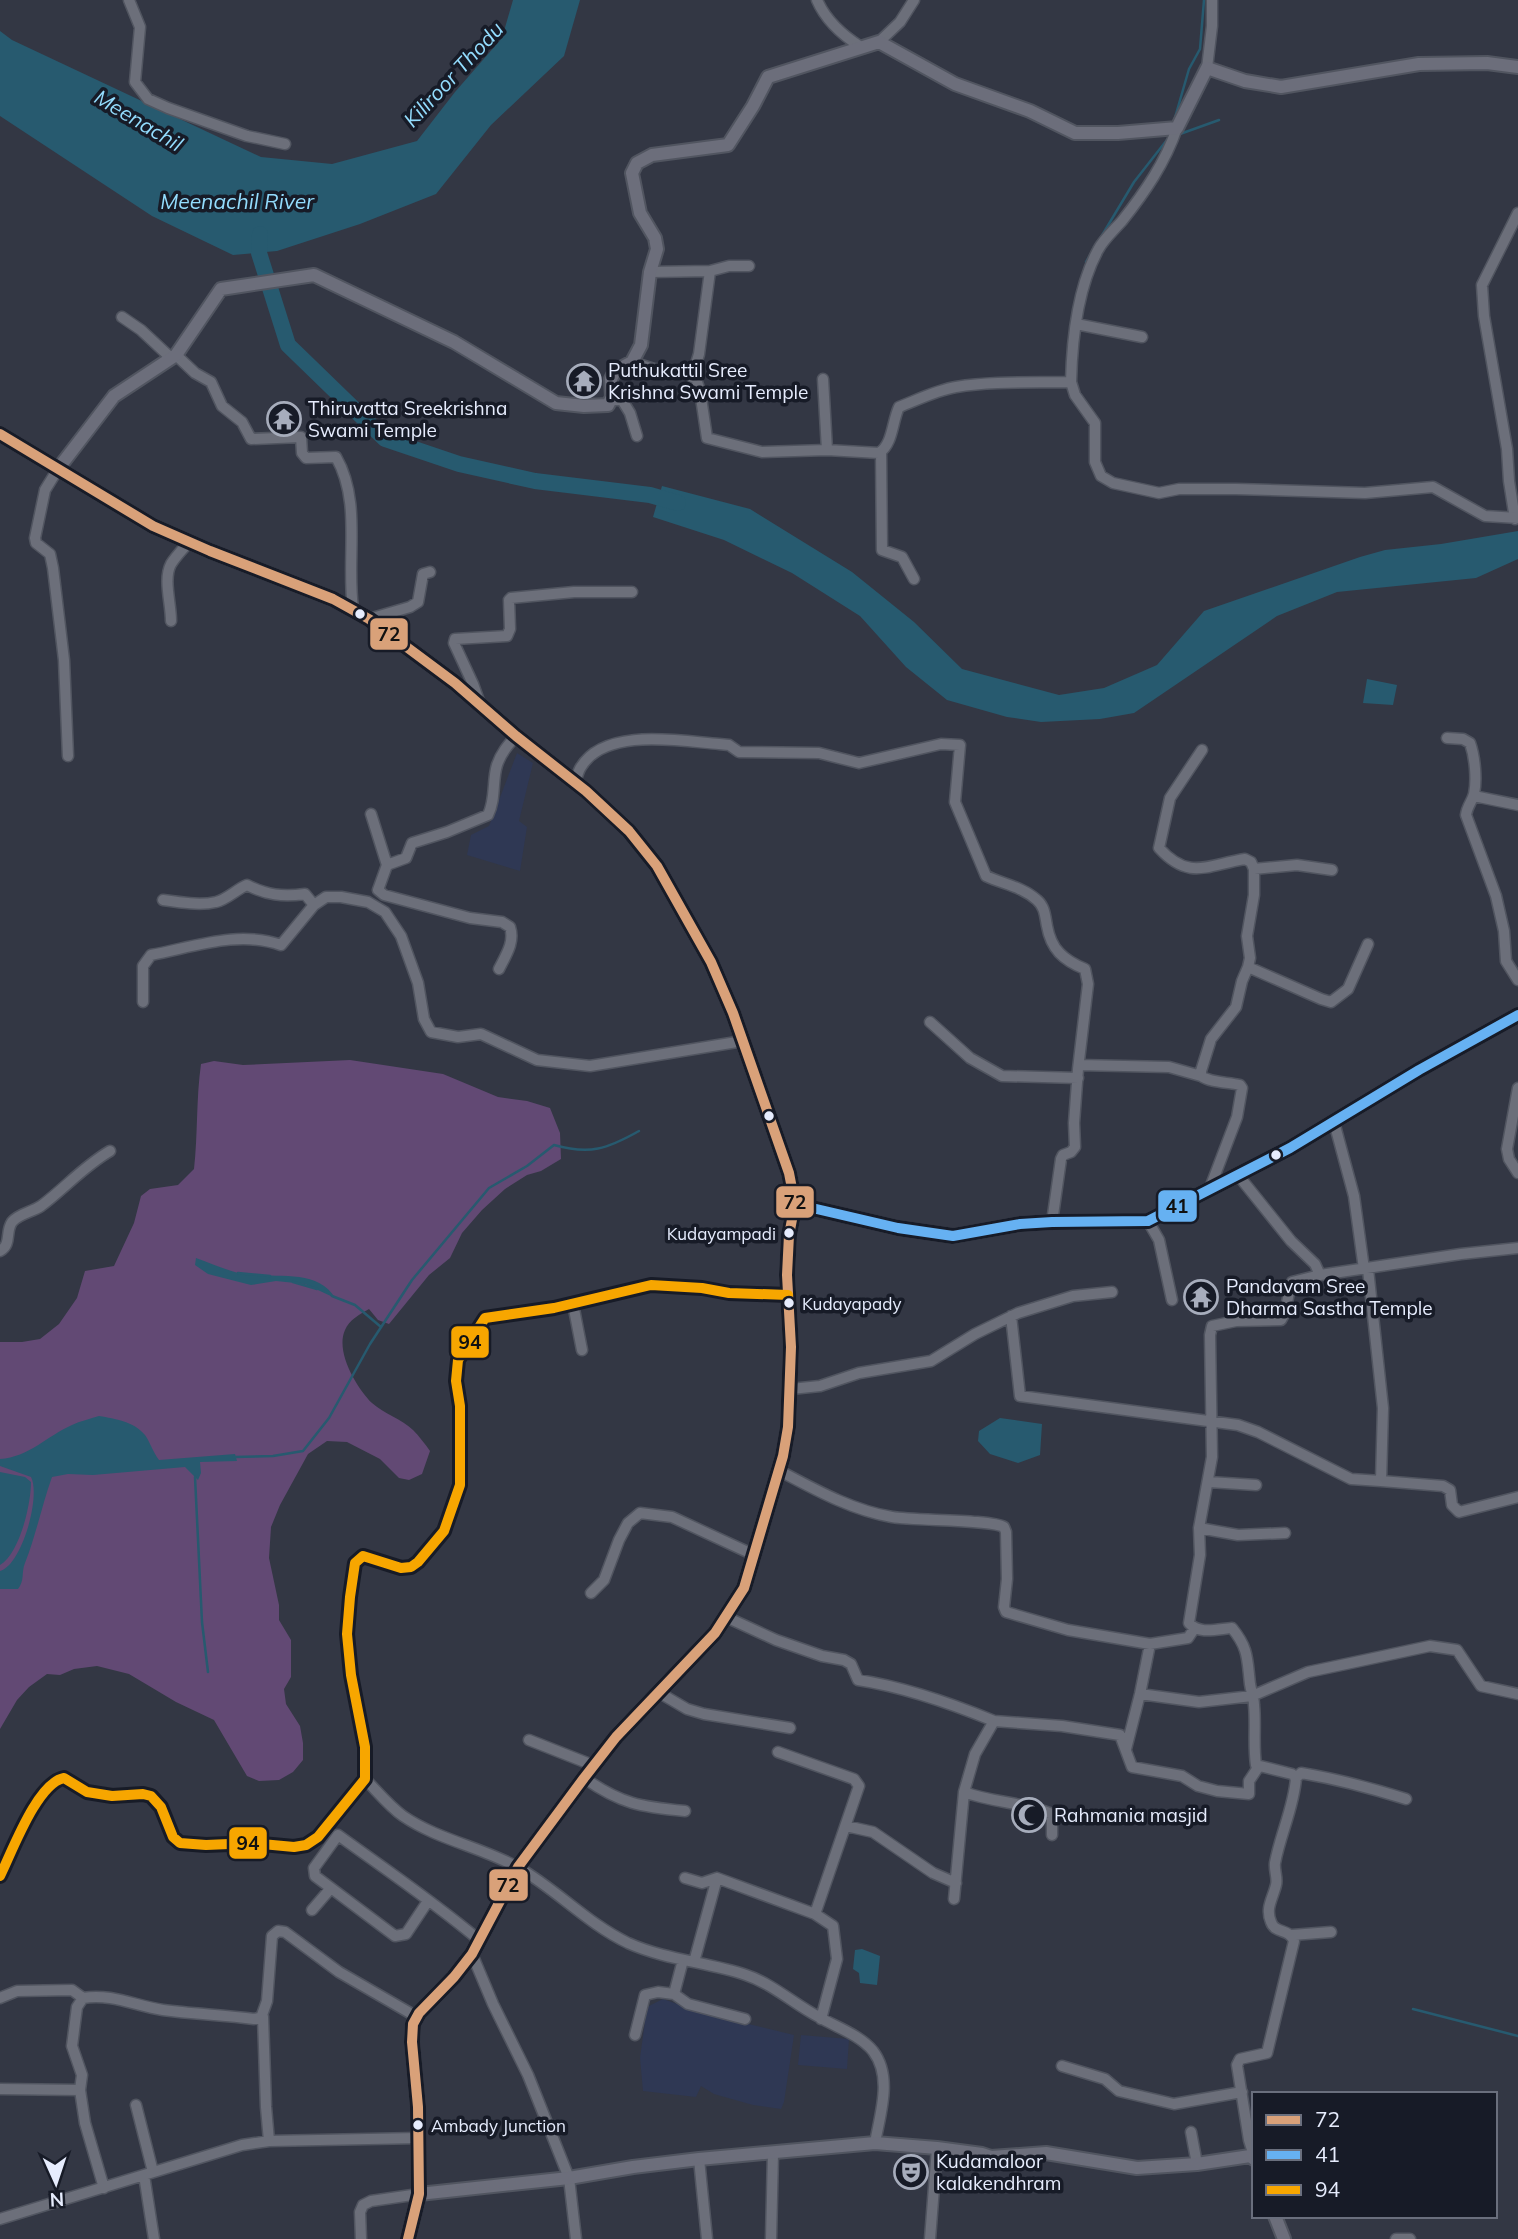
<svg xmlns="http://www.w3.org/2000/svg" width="1518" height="2239" viewBox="0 0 1518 2239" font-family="Mulish,sans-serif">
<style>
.built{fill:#2f3854}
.green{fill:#624974}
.water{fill:#275a6f}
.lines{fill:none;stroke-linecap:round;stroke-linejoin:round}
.stream{stroke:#275a6f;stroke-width:2.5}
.river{stroke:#275a6f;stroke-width:16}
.minor-casing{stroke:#515560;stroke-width:13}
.major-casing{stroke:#515560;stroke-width:16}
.minor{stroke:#6c6f7a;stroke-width:10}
.major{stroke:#6c6e7b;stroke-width:12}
.bus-1-casing{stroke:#171b27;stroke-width:16}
.bus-2-casing{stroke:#171b27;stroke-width:16}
.bus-3-casing{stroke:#171b27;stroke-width:16}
.bus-1{stroke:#d9a179;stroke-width:10}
.bus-2{stroke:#66b1f2;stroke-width:10}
.bus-3{stroke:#f7a600;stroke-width:10}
.bus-dot{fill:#e6ecfd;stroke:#171b27;stroke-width:2.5}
.labels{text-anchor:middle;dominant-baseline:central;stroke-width:7;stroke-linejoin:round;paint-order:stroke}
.bus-label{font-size:17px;fill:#e6ecfd;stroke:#171b27;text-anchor:start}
.poi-label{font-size:19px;fill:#e6ecfd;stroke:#171b27;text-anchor:start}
.water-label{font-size:21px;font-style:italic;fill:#93dcfd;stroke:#171b27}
.line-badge{stroke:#171b27;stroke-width:2.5}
.pale-badge-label{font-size:19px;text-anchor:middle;font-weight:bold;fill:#111}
</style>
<rect width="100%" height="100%" fill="#333744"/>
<path class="built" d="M517 753 533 763 519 821 527 827 520 871 467 855 471 835 489 826Z
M663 1999 703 2013 794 2035 784 2102 781 2109 753 2105 714 2094 701 2086 696 2097 643 2091 640 2058 647 2007Z
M801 2035 849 2039 847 2069 798 2065Z"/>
<path class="green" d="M350 1060 443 1074 498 1097 527 1101 550 1108 560 1133 561 1159 541 1171 527 1175 505 1189 482 1210 462 1233 450 1258 429 1275 389 1324 378 1320 369 1309C360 1314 349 1320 345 1330 335 1352 357 1388 372 1403 384 1414 402 1419 413 1430 419 1436 425 1444 430 1451L422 1474 409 1480 399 1478 380 1459 347 1442 327 1441 308 1454 280 1505 271 1527 269 1558 279 1605V1620L291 1640V1677L284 1689 286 1704 300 1726 303 1743V1760L293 1772 279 1780 259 1781 247 1776 214 1720 176 1702 129 1674 97 1666 74 1669 60 1675 47 1674 29 1687 17 1700 0 1729V1342H22L40 1339 59 1324 77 1298 85 1271 114 1266 134 1223 141 1196 150 1189 178 1185 194 1169C198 1134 196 1099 201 1064L214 1061 243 1065Z"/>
<path class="water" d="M513 0H580L564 56 491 125 436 194 360 224 277 251 233 255 152 216 0 116V31L12 40 261 157 332 164 417 141 455 92 502 38Z
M662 486 750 509 852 572 914 622 962 669 1059 695 1104 688 1157 665 1204 611 1360 557 1385 550 1441 544 1518 531V559L1476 578 1337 592 1277 616 1134 713 1100 719 1041 722 1007 717 947 700 906 667 860 616 792 573 724 540 653 517Z
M1367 679 1397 685 1393 705 1363 703Z
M196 1258C211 1263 227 1271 243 1274 272 1279 317 1267 335 1298L305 1284 276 1281 251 1285 208 1274 195 1265Z
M99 1416C116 1419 133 1421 145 1435 150 1442 153 1452 159 1460L235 1454 237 1461 200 1462 201 1473 198 1480 185 1467 93 1475 68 1474 52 1477C42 1505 36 1535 25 1563 21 1573 25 1580 18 1589H0V1571C22 1565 41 1496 31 1477L0 1466V1459C29 1457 47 1436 72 1425 80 1421 90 1419 99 1416Z
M1000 1418 1042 1424 1040 1455 1018 1463 990 1454 978 1441 979 1431Z
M0 1472 25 1477 31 1482C31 1504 20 1553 0 1565Z
M862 1949 880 1956 877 1985 860 1983 859 1973 853 1969 855 1950Z"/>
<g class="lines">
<path class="stream" d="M1174 121 1189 69 1200 49 1204 0
M1180 134 1219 120
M1086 262 1134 182 1170 136
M238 1273 270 1276
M293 1282 317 1289
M332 1296 355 1305 381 1327
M234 1457 273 1456 303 1451 329 1418 370 1344 412 1280 489 1188 527 1166 554 1145C590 1155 607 1149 639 1131
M195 1477 202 1622 208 1672
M1413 2009 1518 2036"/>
<path class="river" d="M260 234 259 253 288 345 385 439 459 464 535 481 650 495 678 503"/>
<g class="minor-casing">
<path id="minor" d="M129 0 140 27 135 82 148 99 168 108 247 136 285 144
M817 0C826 21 842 35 861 47
M879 42 900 22 914 0
M1207 68 1212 26V0
M650 272 710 271
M122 317 141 330 171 358
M1076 324 1142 337
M176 355 195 373 211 382 222 406 242 422 251 439 301 437 302 453 306 458 336 457C362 502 346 559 353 608
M632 362 654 369 687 373 696 379 700 391 707 438 762 452 827 450 879 453C893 444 892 422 899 407 917 400 937 390 956 387 994 381 1033 383 1071 382 1072 339 1077 289 1098 250 1103 240 1114 230 1122 221 1145 192 1165 163 1177 128
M692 377 699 354 710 271 729 266H749
M823 379 827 450
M1071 382 1075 395 1095 423V462L1101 476 1113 483 1159 493 1179 489H1236L1365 493 1433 487 1485 516 1518 518
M610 400H622L630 413 637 436
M881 452 882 550 902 557 914 579
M58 469 45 490 35 538 36 543 50 554 53 568 64 660 68 756
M1515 519 1509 481 1507 449 1484 316 1482 285 1518 213
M369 619 410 607 418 602 423 574 430 572
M171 621C171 603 163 579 171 564 176 556 183 549 189 542
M480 704 473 684 454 643 455 639 507 636 510 629 509 600 511 598 574 592H632
M1447 738 1463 739 1470 743C1475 757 1477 780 1474 794 1472 802 1467 806 1466 815L1496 896 1504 931 1506 961 1518 980
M1202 750 1170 798 1159 848C1189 881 1207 865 1245 859L1251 862 1254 869V895L1247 936 1250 958 1248 967 1242 981 1236 1007 1211 1039 1201 1071V1076C1211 1083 1228 1082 1240 1085L1242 1088 1237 1117 1210 1188
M575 782C577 778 578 771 581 767 605 727 680 741 719 744L729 745 739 752 819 753 859 763 941 744 960 745 955 802 986 876C1003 884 1023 887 1037 900 1045 907 1045 916 1047 926 1051 949 1063 960 1085 969L1088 984 1078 1069 1074 1123 1075 1147 1071 1152 1063 1155 1061 1159 1052 1222
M1474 796 1518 805
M371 814 387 865
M1254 869 1297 865 1332 870
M163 900C180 902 199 906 216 902 226 900 237 889 247 885 267 895 282 897 305 894L314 905
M1248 967 1321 999 1331 1002 1348 989 1368 944
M499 969C506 955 515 942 510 927L502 922 470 918 384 895 378 890 387 865 406 858 412 843 447 832 488 815C496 799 492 781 497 765 501 753 508 745 516 736
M143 1002V966L151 955C194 947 238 930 281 945L314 905 326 897H341L368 902 385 912 401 936 418 983 424 1019 431 1032 458 1037 481 1034 537 1060 590 1066 743 1041
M930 1022 970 1058 1002 1076 1078 1078
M1079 1065 1169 1067 1201 1076
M1518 1088 1507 1149 1509 1159 1518 1173
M1334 1122 1354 1196 1364 1269
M1238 1175 1291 1241 1315 1264 1320 1275 1461 1254 1518 1248
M1148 1221 1159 1240 1172 1300
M0 1251C12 1244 5 1232 12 1222 18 1214 32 1212 41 1206 65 1188 84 1166 110 1151
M573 1304 582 1350
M1011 1316 1020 1396 1238 1425 1258 1432 1351 1479 1381 1481 1383 1408 1368 1269
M791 1389 820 1386 859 1373 931 1361 975 1334 1018 1313 1073 1296 1112 1292
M778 1470C814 1489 851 1510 892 1517 915 1521 990 1519 1004 1527L1006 1532 1007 1579 1004 1607 1006 1612 1068 1630 1150 1644 1188 1638 1194 1629
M1381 1481 1443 1486 1450 1490 1452 1505 1459 1512 1518 1497
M1209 1482 1256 1485
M1199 1528 1238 1535 1285 1533
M591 1593 604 1580 619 1540 628 1523 640 1513 672 1517 752 1554
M726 1617 776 1640 822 1656 844 1660 851 1664 858 1680C905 1687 950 1703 994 1721L975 1754 964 1792C993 1803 1024 1802 1052 1814V1835
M658 1692 687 1709 704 1714 790 1728
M1140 1694 1199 1702 1252 1696 1308 1672 1346 1664 1430 1646 1457 1650 1481 1686 1518 1694
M994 1721 1062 1726 1120 1735 1132 1767 1182 1776 1198 1786 1217 1791 1249 1794V1781L1259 1766
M529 1740 595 1766
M1126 1749 1140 1694 1150 1644
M778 1752 854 1779 859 1786 815 1914
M584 1778C621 1804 641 1807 685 1811
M1296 1778 1301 1773C1337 1779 1371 1788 1406 1799
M365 1779C377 1791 389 1806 403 1816 438 1840 482 1847 519 1868 557 1890 588 1924 628 1943 666 1960 707 1962 746 1975 773 1984 794 2004 819 2017 836 2027 860 2035 873 2051 893 2077 880 2114 875 2143
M846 1826 873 1832 933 1873 956 1883
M0 1876C12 1852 37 1783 64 1778L87 1792 112 1796 143 1794 151 1796 161 1807 173 1837 180 1843 206 1845 252 1843 294 1847 306 1845 318 1837 365 1779V1747L351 1675 347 1634 350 1597 355 1563 363 1556 401 1568 411 1567 418 1562 444 1531 460 1485V1406L456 1381 458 1360 485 1318 554 1308 651 1285 702 1288 729 1293 788 1295
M685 1878 702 1883 717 1878 694 1962
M717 1878 815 1914 833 1926 837 1959 821 2019
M954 1899 964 1792
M428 1901 406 1934 395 1936 315 1876 314 1868 338 1835C385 1869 434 1902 479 1940
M312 1910 331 1888
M1292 1935 1331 1932
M472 1954 493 2004 528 2075 569 2178 576 2239
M683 1960 674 1994 688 2004 745 2019
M0 1998 17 1991 72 1990 83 1998
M263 2017 266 2107 269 2141
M635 2035 645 1995 658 1992 674 1994
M1062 2066 1105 2079 1119 2091 1174 2104 1242 2092
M0 2089 80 2090
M136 2105 153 2172
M1191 2132 1197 2164
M1254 2156 1249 2140 1237 2065 1240 2059 1267 2053 1294 1941C1289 1928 1275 1934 1271 1922 1265 1908 1273 1898 1276 1885 1278 1878 1274 1871 1275 1863 1280 1835 1294 1807 1296 1778L1292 1774 1256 1765C1253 1745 1256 1725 1254 1705 1254 1698 1251 1691 1250 1684 1247 1659 1249 1649 1232 1628 1218 1629 1199 1635 1189 1623L1200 1555 1199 1528 1212 1457 1210 1335 1212 1326 1236 1321 1281 1320C1288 1310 1287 1294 1292 1282L1320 1275
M699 2159 707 2239
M144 2175 154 2239
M104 2188 85 2123 80 2090 82 2075 72 2046 77 2007 83 1998C111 1993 136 2006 163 2010 193 2014 224 2015 254 2019L263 2017 262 2015 267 2001 272 1936 278 1931 285 1932 339 1972 417 2017
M0 2219 242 2145 269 2141 418 2138
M361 2239 360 2212 363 2205 371 2201 419 2194
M771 2239 773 2153
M930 2239 937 2148
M1396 2239H1410"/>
</g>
<g class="major-casing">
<path id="major" d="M0 434 153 526 210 551 333 599 369 619 455 683 516 736 586 791 629 831 657 866 711 962 733 1013 789 1173 795 1204 789 1235 787 1275 791 1347 788 1427 783 1456 744 1588 715 1633 616 1737 584 1778 518 1867 472 1954 454 1977 419 2013 413 2024 412 2042 418 2107 419 2194 408 2239
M58 469 114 396 176 355 221 289 314 275 454 342 556 403 584 406 608 405 612 397 611 379 615 371 632 362 641 345 650 272 657 249 655 238 640 213 632 173 637 163 652 155 728 145 753 106 768 77 879 42 955 84 1030 111 1075 133H1118L1177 128 1207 68 1245 81 1281 87 1419 64 1487 63 1518 67
M795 1204 898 1228 953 1236 1020 1224 1052 1222 1148 1221 1290 1148 1419 1070 1518 1015
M419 2194 569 2178 633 2167 699 2159 875 2143 937 2148 982 2154 991 2157 1046 2153 1137 2168 1197 2164 1250 2156 1254 2159
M1275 2216 1284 2239"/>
</g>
<use href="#minor" class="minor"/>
<use href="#major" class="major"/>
<g class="bus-1-casing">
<path id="bus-1" d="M0 434 153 526 210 551 333 599 369 619 455 683 516 736 586 791 629 831 657 866 711 962 733 1013 789 1173 795 1204 789 1235 787 1275 791 1347 788 1427 783 1456 744 1588 715 1633 616 1737 584 1778 518 1867 472 1954 454 1977 419 2013 413 2024 412 2042 418 2107 419 2194 408 2239"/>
</g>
<g class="bus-2-casing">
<path id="bus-2" d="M795 1204 898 1228 953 1236 1020 1224 1052 1222 1148 1221 1290 1148 1419 1070 1518 1015"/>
</g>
<g class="bus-3-casing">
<path id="bus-3" d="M0 1876C12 1852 37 1783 64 1778L87 1792 112 1796 143 1794 151 1796 161 1807 173 1837 180 1843 206 1845 252 1843 294 1847 306 1845 318 1837 365 1779V1747L351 1675 347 1634 350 1597 355 1563 363 1556 401 1568 411 1567 418 1562 444 1531 460 1485V1406L456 1381 458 1360 485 1318 554 1308 651 1285 702 1288 729 1293 788 1295"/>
</g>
<use href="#bus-1" class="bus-1"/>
<use href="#bus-2" class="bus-2"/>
<use href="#bus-3" class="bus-3"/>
</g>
<defs>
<g id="temple-ring" transform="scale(1.75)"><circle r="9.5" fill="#171b27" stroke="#a7adbc" stroke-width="1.5"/><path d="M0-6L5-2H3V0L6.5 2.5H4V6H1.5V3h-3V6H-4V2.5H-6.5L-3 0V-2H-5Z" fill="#a7adbc"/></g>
<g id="mosque-ring" transform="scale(1.75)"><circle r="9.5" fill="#171b27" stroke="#a7adbc" stroke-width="1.5"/><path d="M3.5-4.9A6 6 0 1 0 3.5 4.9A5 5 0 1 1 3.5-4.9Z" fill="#a7adbc"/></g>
<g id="theatre-ring" transform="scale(1.75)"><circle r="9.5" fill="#171b27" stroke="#a7adbc" stroke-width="1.5"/><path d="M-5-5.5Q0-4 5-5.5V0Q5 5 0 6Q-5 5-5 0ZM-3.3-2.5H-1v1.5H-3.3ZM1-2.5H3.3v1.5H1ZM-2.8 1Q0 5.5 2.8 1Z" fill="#a7adbc"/></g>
</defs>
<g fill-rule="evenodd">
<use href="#temple-ring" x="584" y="381"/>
<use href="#temple-ring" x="284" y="419"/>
<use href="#temple-ring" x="1201" y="1297"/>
<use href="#mosque-ring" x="1029" y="1815"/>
<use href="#theatre-ring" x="911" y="2172"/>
</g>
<g class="bus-dot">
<circle cx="360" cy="614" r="6"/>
<circle cx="769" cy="1116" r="6"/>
<circle cx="1276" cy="1155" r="6"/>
<circle cx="789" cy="1233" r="6"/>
<circle cx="789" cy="1303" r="6"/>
<circle cx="418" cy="2125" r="6"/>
</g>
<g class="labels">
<g class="bus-label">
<text x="776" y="1233" text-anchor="end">Kudayampadi</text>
<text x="802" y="1303">Kudayapady</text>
<text x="431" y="2125">Ambady Junction</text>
</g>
<g class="poi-label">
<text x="608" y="370">Puthukattil Sree<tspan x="608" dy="22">Krishna Swami Temple</tspan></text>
<text x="308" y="408">Thiruvatta Sreekrishna<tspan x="308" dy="22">Swami Temple</tspan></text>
<text x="1226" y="1286">Pandavam Sree<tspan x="1226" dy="22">Dharma Sastha Temple</tspan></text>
<text x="1054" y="1815">Rahmania masjid</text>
<text x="936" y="2161">Kudamaloor<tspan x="936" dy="22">kalakendhram</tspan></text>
</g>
<g class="water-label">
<text transform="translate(453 74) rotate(-47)">Kiliroor Thodu</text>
<text transform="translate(139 120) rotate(31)">Meenachil</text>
<text x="237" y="201">Meenachil River</text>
</g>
</g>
<g class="line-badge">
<rect x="369" y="617" width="40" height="34" rx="7" fill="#d9a179"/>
<rect x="775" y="1185" width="40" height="34" rx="7" fill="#d9a179"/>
<rect x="1157" y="1189" width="41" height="34" rx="7" fill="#66b1f2"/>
<rect x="450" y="1325" width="40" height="34" rx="7" fill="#f7a600"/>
<rect x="228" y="1826" width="40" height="34" rx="7" fill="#f7a600"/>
<rect x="488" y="1868" width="41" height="34" rx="7" fill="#d9a179"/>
</g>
<g class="pale-badge-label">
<text x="389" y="641">72</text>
<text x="795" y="1209">72</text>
<text x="1177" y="1213">41</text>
<text x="470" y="1349">94</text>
<text x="248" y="1850">94</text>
<text x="508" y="1892">72</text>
</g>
<rect x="1252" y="2092" width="245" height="126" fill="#171b27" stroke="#6a6f7d" stroke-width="2"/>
<rect x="1266" y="2115" width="35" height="10" fill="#d9a179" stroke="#6a6f7d" stroke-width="2"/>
<text x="1315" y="2127" font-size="21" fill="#e6ecfd">72</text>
<rect x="1266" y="2150" width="35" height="10" fill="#66b1f2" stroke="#6a6f7d" stroke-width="2"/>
<text x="1315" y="2162" font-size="21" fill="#e6ecfd">41</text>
<rect x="1266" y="2185" width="35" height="10" fill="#f7a600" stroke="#6a6f7d" stroke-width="2"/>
<text x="1315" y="2197" font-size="21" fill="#e6ecfd">94</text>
<g transform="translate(56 2183) rotate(177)" stroke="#171b27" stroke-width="5" paint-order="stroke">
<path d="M0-5L12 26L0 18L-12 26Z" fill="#e6ecfd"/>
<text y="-10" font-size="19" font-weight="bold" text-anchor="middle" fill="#e6ecfd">N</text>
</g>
</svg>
